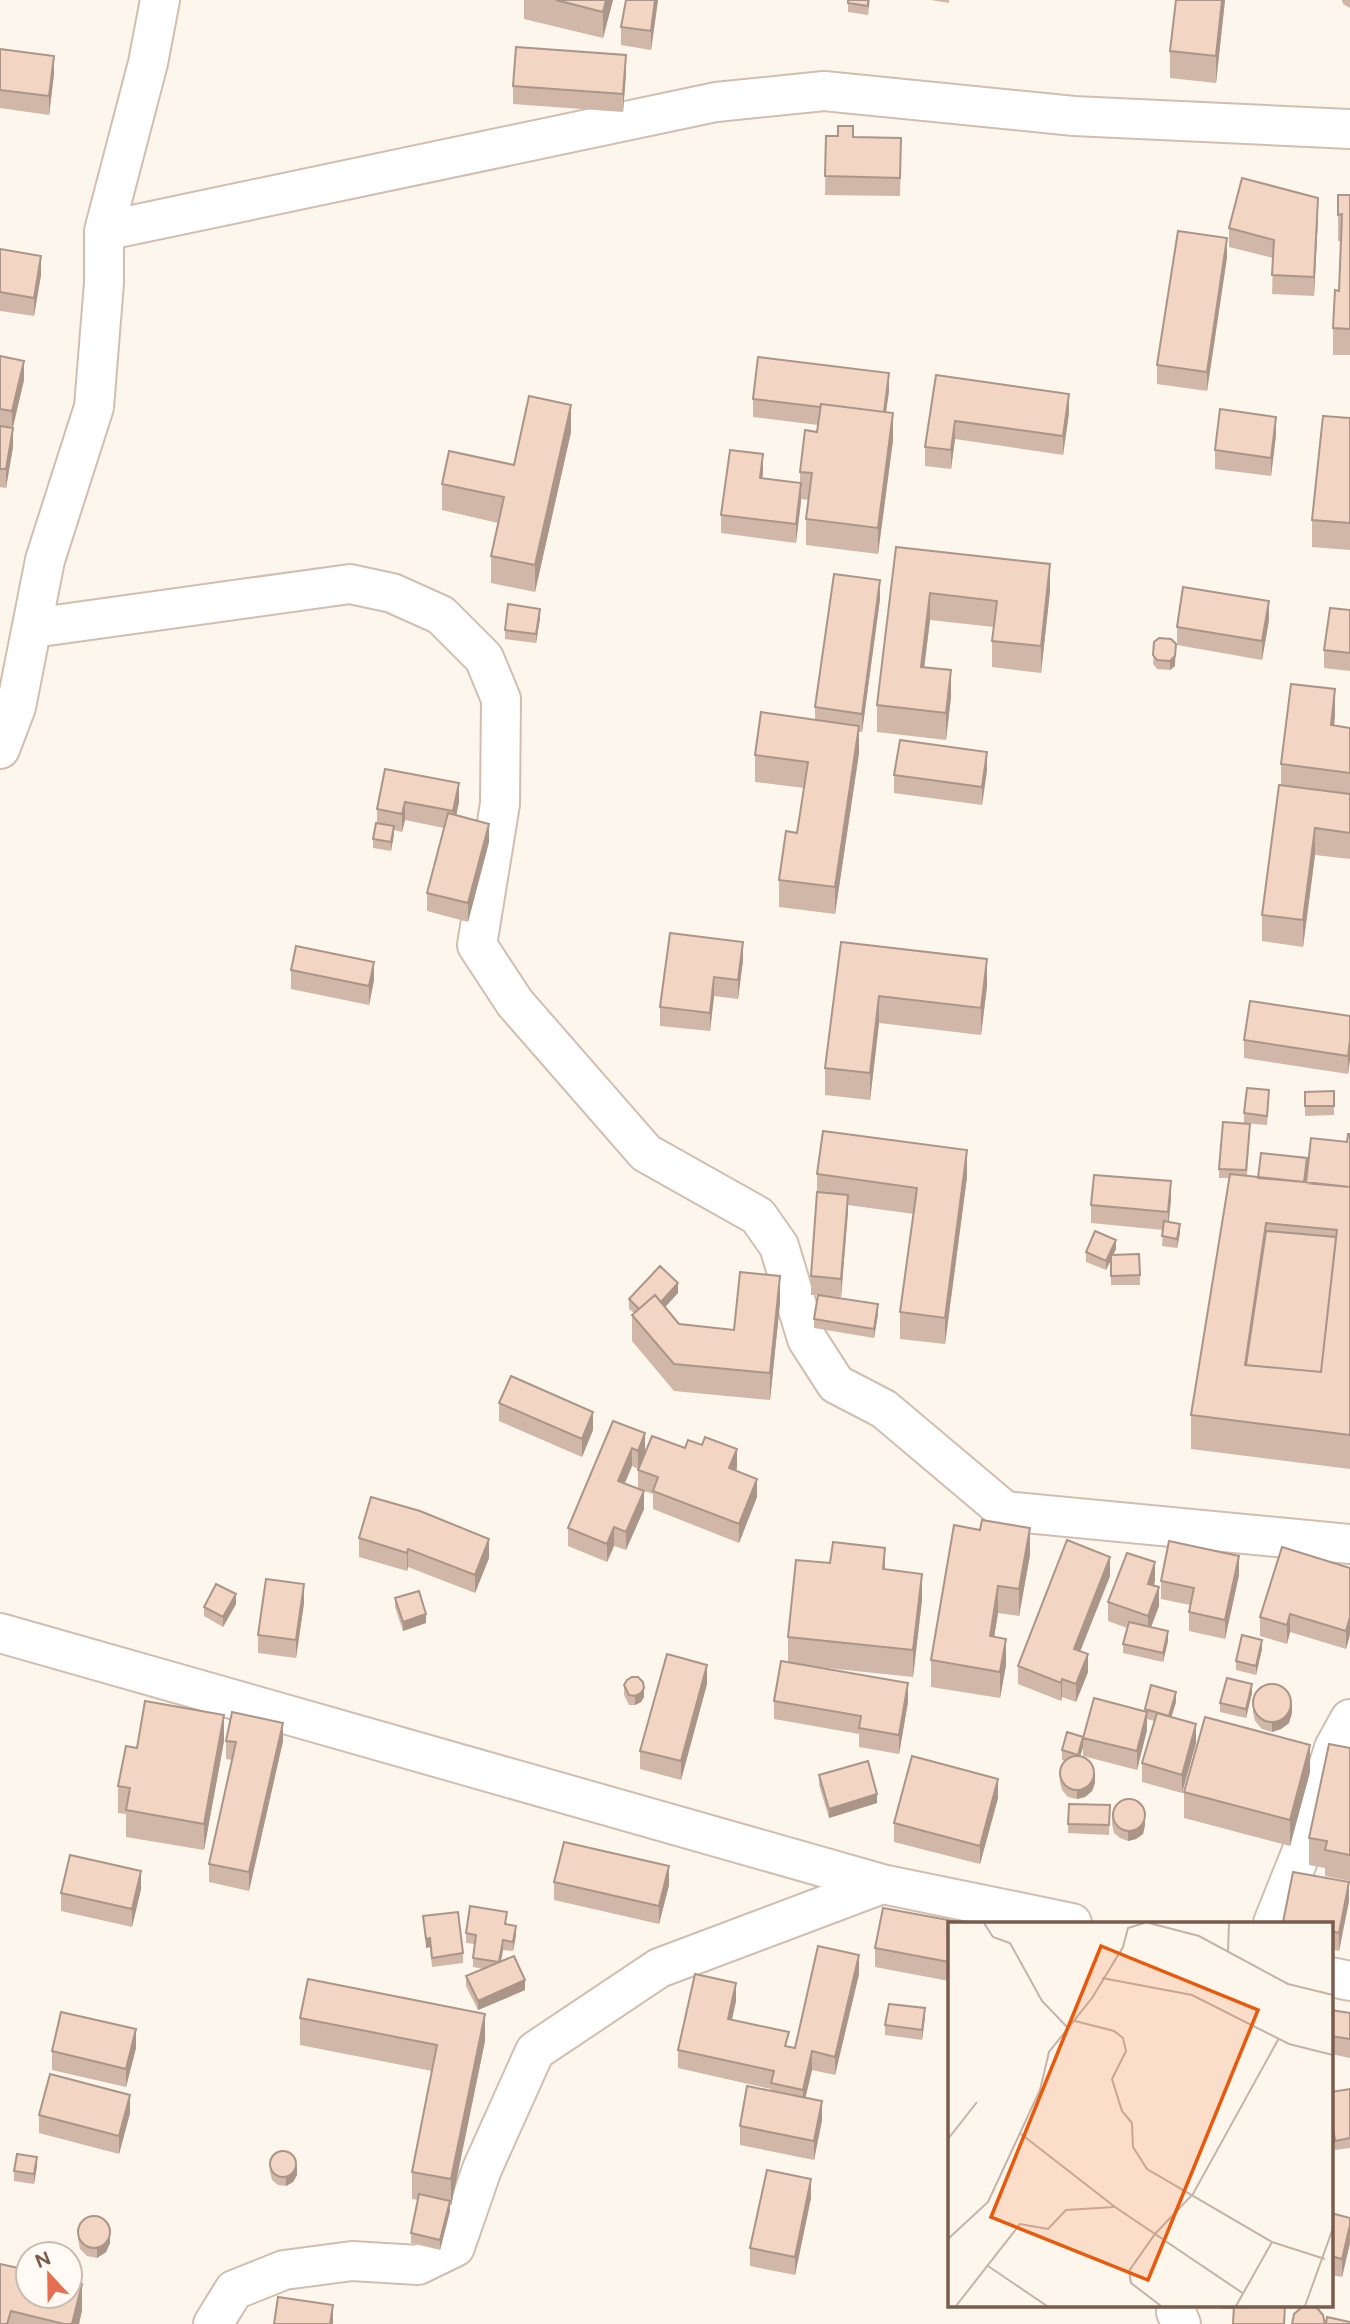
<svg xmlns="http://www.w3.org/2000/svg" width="1350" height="2324" viewBox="0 0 1350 2324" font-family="Figtree,sans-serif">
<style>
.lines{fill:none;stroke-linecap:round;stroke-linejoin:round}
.street-casing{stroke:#d1beb0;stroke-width:42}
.street{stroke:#fff;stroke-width:38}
.wall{fill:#d1b7a8}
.shaded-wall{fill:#aa9588}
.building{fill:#f3d5c3;stroke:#aa9588;stroke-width:2;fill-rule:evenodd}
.inset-road{fill:none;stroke:#c5b3a7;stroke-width:2}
.view{fill:#e8590c;fill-opacity:0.15;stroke:#e8590c;stroke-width:3.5}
.inset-edge{fill:none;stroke:#7a5c4d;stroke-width:3.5}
</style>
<rect width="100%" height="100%" fill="#fdf6ec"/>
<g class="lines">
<g class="street-casing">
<path id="street" d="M104 231 716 102 824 91 1074 116 1350 129
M33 628 350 584 392 593 441 615 484 658 501 699 500 804 477 945 515 1003 646 1153 758 1216 779 1246 807 1339 836 1384 884 1409 1005 1511 1350 1544
M0 749 16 707 45 560 94 407 104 283V231L148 63 160 0
M0 1633 882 1884 1072 1923
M1273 1923 1301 1853 1334 1748 1350 1719
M1331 1977 1350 1981
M1177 2305 1176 2312 1181 2324
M213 2324 234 2290 284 2270 352 2261 418 2265 455 2247 482 2169 535 2051 659 1968 882 1884"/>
</g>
<use href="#street" class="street"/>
</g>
<path class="wall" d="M524 0H613L603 38 524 19Z
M658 0 651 50 621 45V27Z
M848 0H870L868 15 848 12Z
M931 0H949V3Z
M1225 0 1216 83 1170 78V51Z
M1342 0H1350V8L1343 4Z
M0 49 54 74 49 115 0 108Z
M626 73 623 112 513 104V86Z
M826 136 853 137 901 156 900 196 825 195Z
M1350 195V355H1333V328L1339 291 1341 241H1338V215Z
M1318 216 1314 296 1272 294 1273 258 1229 247V228Z
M0 249 41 275 34 316 0 311Z
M1227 257 1207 391 1157 384V365Z
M0 356 24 380 13 428V447L6 488 0 487Z
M936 375 1069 413 1063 455 955 439 951 469 925 466V447Z
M889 391 886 412 893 440 878 554 806 545V519L808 500 801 499 796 543 721 533V515L763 472 762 479 800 483V472L817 432 818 425 753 417V399Z
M1350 418V550L1312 547V520Z
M571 432 535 592 491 583V556L498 523 442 510V484L514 465Z
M1276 435 1271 476 1215 469V450Z
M896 547 1050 591 1041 673 992 667V641L994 627 930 620 924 667 951 697 946 740 877 732V705Z
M880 599 862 732H859V753L835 914 779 907V880L797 833 804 788 755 782V755L815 720V707Z
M1350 610V671L1324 668V650Z
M540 618 536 643 505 639V630Z
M1269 620 1262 660 1177 645V627Z
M1154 642 1175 666 1170 670 1157 669 1153 664Z
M1335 716 1334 726 1350 728V859L1315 855 1303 947 1262 941V915L1281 785V764Z
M385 769 459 802 456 815 489 842 468 922 427 911V893L444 828 405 820 402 832 394 830 391 851 373 848V839L377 823V809Z
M987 770 982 805 894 793V775Z
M841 942 987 986 981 1035 879 1023 870 1100 825 1095V1068Z
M743 960 738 999 714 996 710 1031 660 1026V1007Z
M291 970 374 980 369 1005 291 989Z
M1350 1016V1059L1348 1074 1244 1058V1040Z
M1334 1091V1115L1305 1116V1092Z
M1269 1100 1267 1125 1244 1123V1113Z
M1250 1133 1247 1176 1258 1178 1307 1167 1305 1183H1306L1347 1142 1350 1134V1469L1191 1449V1415L1229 1178H1219V1169Z
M817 1174 967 1177 945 1344 900 1339V1312L914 1214 848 1205 841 1297 824 1296 878 1314 874 1338 814 1328V1319L818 1295H811V1276L817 1198Z
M1171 1200 1168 1222 1180 1233 1177 1248 1162 1246 1163 1230 1091 1223V1205Z
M1116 1249 1113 1255 1140 1275V1285H1111V1260L1106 1270 1086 1262V1252Z
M678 1293 665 1307 679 1324 734 1330 780 1303 770 1400 674 1391 632 1341V1315L634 1313 629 1309V1299Z
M499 1403 593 1430 582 1457 499 1421Z
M613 1421 645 1452 638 1469 632 1466 625 1483 638 1488V1470L737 1468 736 1471 757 1497 739 1543 653 1509V1494L639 1489 644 1509 626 1550 614 1546 607 1562 568 1546V1528Z
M954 1525 1030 1555 1019 1616 998 1613 994 1637 1006 1665 1000 1698 931 1687V1660Z
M359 1538 489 1558 475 1593 408 1567 407 1571 359 1557Z
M1350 1568V1635L1346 1649 1290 1632 1287 1644 1260 1636V1617Z
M885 1569 922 1600 913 1677 808 1666 908 1702 899 1754 859 1747V1734L774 1719V1701L788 1662V1637Z
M1239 1575 1225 1639 1189 1631V1612L1190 1605 1161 1599V1581Z
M1110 1576 1080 1651 1088 1672 1076 1702 1062 1697 1061 1701 1018 1684V1666Z
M1155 1581 1154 1586 1159 1606 1151 1627 1168 1641 1163 1662 1123 1653V1644L1127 1628 1108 1621V1602Z
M395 1598 426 1623 403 1631 395 1607Z
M304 1603 296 1658 258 1653V1635Z
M236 1604 223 1627 204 1616V1607Z
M1262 1649 1256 1675 1236 1670V1661Z
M707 1684 681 1780 640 1769V1751Z
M624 1685 644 1697 641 1702 635 1705H629L624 1695Z
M1252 1693 1246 1718 1220 1712V1703Z
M1176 1702 1171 1717 1196 1743 1182 1793 1142 1782V1763L1154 1721 1147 1719V1730L1137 1770 1083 1756V1738L1145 1711V1709Z
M1253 1702 1292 1713 1289 1723 1281 1729 1272 1732 1262 1729 1255 1721 1253 1712Z
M224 1741 204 1850 126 1837V1814L118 1813V1786L137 1748Z
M226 1741H283L249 1891 209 1882V1864L232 1760 226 1759Z
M1083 1747 1080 1756 1095 1783 1092 1791 1085 1797 1077 1799 1068 1797 1062 1790 1060 1782V1772L1065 1761 1062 1760V1750Z
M1350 1748V1881L1325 1876V1868L1309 1865V1838Z
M1310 1772 1290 1846 1184 1818V1792Z
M819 1775 877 1803 829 1818 819 1785Z
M998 1798 980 1864 894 1842V1823Z
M1069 1804 1110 1805 1109 1835 1068 1833Z
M1112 1815 1145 1825 1143 1834 1136 1839 1128 1841 1120 1838 1114 1833 1112 1824Z
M1293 1872 1349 1901 1339 1951 1331 1949V1923H1283Z
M554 1882 669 1885 659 1924 554 1900Z
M141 1889 132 1927 61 1911V1893Z
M423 1916 463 1953V1963L432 1967 430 1947 426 1948Z
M949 1923V1981L875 1967V1948Z
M507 1924 516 1935 513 1951 503 1950 501 1961 525 1990 478 2010 466 1986V1976L484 1969 473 1967V1958L475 1944 466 1943V1933Z
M859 1974 835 2075 812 2070 805 2098 822 2120 814 2160 740 2145V2126L771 2091V2089L678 2068V2050L736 2001 732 2019 789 2047 795 2048Z
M1331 2010 1350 2013V2058L1331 2054Z
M925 2017 922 2040 885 2035V2025Z
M300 2018 485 2041 451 2206 450 2205V2211L440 2250 411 2243V2233L418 2200 412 2199V2172L432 2071 300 2045Z
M136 2048 126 2087 52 2070V2051Z
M1350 2089V2148L1335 2150 1331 2121V2092Z
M130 2113 119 2154 39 2133V2115Z
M270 2162 297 2175 293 2182 286 2186 278 2185 272 2180 270 2172Z
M37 2166 34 2184 14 2181V2171Z
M811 2198 795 2275 750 2266V2248Z
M1331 2213 1350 2218V2243L1342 2277 1331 2275Z
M78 2230 110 2243 106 2252 97 2258 87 2256 80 2249 78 2239Z
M0 2264 82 2310 79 2324H0Z
M1221 2305H1285L1233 2309H1221Z"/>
<path class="shaded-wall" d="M606 0H613L603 38V12Z
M655 0H658L651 50V31Z
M1222 0H1225L1216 83V56Z
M626 55V73L623 112V94Z
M54 56V74L49 115V96Z
M1318 198V216L1314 296V277Z
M1227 238V257L1207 391V372Z
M41 256V275L34 316V298Z
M24 361V380L12 430V411Z
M889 373V391L883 433V415Z
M1069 394V413L1063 455V436Z
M571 405V432L535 592V565Z
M893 413V440L878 554V528Z
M1276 417V435L1271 476V458Z
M955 421V439L951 469V450Z
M13 428V447L6 488V469Z
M763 454V472L760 497V478Z
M801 483V502L796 543V524Z
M1050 564V591L1041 673V646Z
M880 580V599L862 732V714Z
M930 593V620L921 694V667Z
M1269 601V620L1262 660V641Z
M540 609V618L536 643V634Z
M1176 644 1175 666 1170 670V661Z
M951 670V697L946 740V713Z
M1335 689V716L1331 752V725Z
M859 726V753L835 914V887Z
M987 752V770L982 805V787Z
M459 783V802L453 830V811Z
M405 802V820L402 832V814Z
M489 824V842L468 922V903Z
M394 826V835L391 851V842Z
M1315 828V855L1303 947V920Z
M743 942V960L738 999V980Z
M987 959V986L981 1035V1008Z
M374 962V980L369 1005V986Z
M714 977V996L710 1031V1013Z
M879 996V1023L870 1100V1073Z
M1350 1040V1059L1348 1074V1056Z
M967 1150V1177L945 1344V1318Z
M1171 1181V1200L1168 1230V1212Z
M848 1195V1213L841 1297V1279Z
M1180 1224V1233L1177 1248V1239Z
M1116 1240V1249L1106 1270V1261Z
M780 1276V1303L770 1400V1373Z
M678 1283V1293L648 1326V1317Z
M878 1304V1314L874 1338V1329Z
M593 1412V1430L582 1457V1439Z
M645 1433V1452L638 1469V1451Z
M632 1448V1466L618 1499V1481Z
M737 1449V1468L729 1487V1468Z
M757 1479V1497L739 1543V1524Z
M644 1491V1509L626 1550V1532Z
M614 1527V1546L607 1562V1544Z
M1030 1528V1555L1019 1616V1589Z
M489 1539V1558L475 1593V1575Z
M885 1548V1575L883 1569Z
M408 1549V1567L407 1571V1553Z
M1239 1556V1575L1225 1639V1620Z
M1110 1557V1576L1074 1667V1649Z
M1155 1562V1581L1148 1602V1584Z
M922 1574V1600L913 1677V1650Z
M304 1584V1603L296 1658V1640Z
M998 1586V1613L990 1663V1636Z
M1159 1587V1606L1148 1635V1616Z
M236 1594V1604L223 1627V1617Z
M426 1614V1623L403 1631V1622Z
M1290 1614V1632L1287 1644V1625Z
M1350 1617V1635L1346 1649V1631Z
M1168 1631V1641L1163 1662V1653Z
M1006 1639V1665L1000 1698V1672Z
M1262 1640V1649L1256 1675V1666Z
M1088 1654V1672L1076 1702V1684Z
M707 1665V1684L681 1780V1761Z
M1062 1679V1697L1061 1701V1683Z
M908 1683V1702L899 1754V1735Z
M1252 1684V1693L1246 1718V1709Z
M644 1688V1697L641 1702 635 1705V1696Z
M1176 1692V1702L1169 1725V1716Z
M1292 1703V1713L1289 1723 1281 1729 1272 1732V1722Z
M1147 1712V1730L1137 1770V1751Z
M224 1715V1741L204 1850V1824Z
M283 1723V1741L249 1891V1872Z
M1196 1724V1743L1182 1793V1775Z
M1083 1737V1747L1078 1764V1755Z
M1310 1745V1772L1290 1846V1820Z
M1095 1773V1783L1092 1791 1085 1797 1077 1799V1790Z
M998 1779V1798L980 1864V1846Z
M877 1794V1803L829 1818V1809Z
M1145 1816V1825L1143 1834 1136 1839 1128 1841V1831Z
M669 1866V1885L659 1924V1906Z
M141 1871V1889L132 1927V1909Z
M1349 1882V1901L1339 1951V1933Z
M516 1926V1935L513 1951V1942Z
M430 1938V1947L426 1948V1939Z
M503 1940V1950L499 1971V1962Z
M859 1955V1974L835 2075V2057Z
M525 1980V1990L478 2010V2001Z
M736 1983V2001L728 2037V2019Z
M925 2008V2017L922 2040V2030Z
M485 2014V2041L451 2206V2179Z
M136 2029V2048L126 2087V2069Z
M812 2051V2070L803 2108V2090Z
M130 2095V2113L119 2154V2136Z
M822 2101V2120L814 2160V2141Z
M1333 2146V2155L1331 2163V2153Z
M37 2157V2166L34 2184V2174Z
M297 2165V2175L293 2182 286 2186V2177Z
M811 2179V2198L795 2275V2257Z
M450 2201V2211L440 2250V2240Z
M1350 2225V2243L1342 2277V2259Z
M110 2234V2243L106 2252 97 2258V2248Z
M82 2284V2310L79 2324H72Z
M333 2305V2324H330Z"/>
<path class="building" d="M556 0H606L603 12Z
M626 0H655L651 31 621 27Z
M848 0H868V6L848 3Z
M1176 0H1222L1216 56 1170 51Z
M516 47 626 55 623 94 513 86Z
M0 49 54 56 49 96 0 90Z
M838 126H853V137L901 138 900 178 825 176 826 136H838Z
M1242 178 1318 198 1314 277 1272 275 1274 240 1229 228Z
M1338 195H1350V329L1333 328 1335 290 1339 291 1342 214 1338 215Z
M1178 231 1227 238 1207 372 1157 365Z
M0 249 41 256 34 298 0 292Z
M0 356 24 361 12 411 0 409Z
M758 357 889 373 884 412 821 404 820 407 753 399Z
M936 375 1069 394 1063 436 955 421 951 450 925 447Z
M529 396 571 405 535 565 491 556 504 497 442 484 449 451 514 465Z
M821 404 893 413 878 528 806 519 812 473 800 472 805 430 817 432Z
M1220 409 1276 417 1271 458 1215 450Z
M1323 416 1350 418V523L1312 520Z
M0 426 13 428 6 469H0Z
M730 450 763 454 760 478 801 483 796 524 721 515Z
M896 547 1050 564 1041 646 992 641 997 601 930 593 921 667 951 670 946 713 877 705Z
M834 574 880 580 862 714 815 707Z
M1183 587 1269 601 1262 641 1177 627Z
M508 604 540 609 536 634 505 630Z
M1330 608 1350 610V653L1324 650Z
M1159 638 1171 639 1176 644 1175 656 1170 661 1157 660 1153 655 1154 642Z
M1291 684 1335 689 1331 725 1350 728V773L1281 764Z
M761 712 859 726 835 887 779 880 786 831 797 833 808 762 755 755Z
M900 740 987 752 982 787 894 775Z
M385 769 459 783 453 811 405 802 402 814 377 809Z
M1279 785 1350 794V833L1315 828 1303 920 1262 915Z
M448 813 489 824 468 903 427 893Z
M376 823 394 826 391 842 373 839Z
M670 933 743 942 738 980 714 977 710 1013 660 1007Z
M841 942 987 959 981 1008 879 996 870 1073 825 1068Z
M296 946 374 962 369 986 291 970Z
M1250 1001 1350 1016V1040L1348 1056 1244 1040Z
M1247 1088 1269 1090 1267 1116 1244 1113Z
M1334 1091V1106H1305V1092Z
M1223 1122 1250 1124 1246 1170 1219 1169Z
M823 1131 967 1150 945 1318 900 1312 917 1188 817 1174Z
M1348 1134H1350V1187L1306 1183 1311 1138 1347 1142Z
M1261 1153 1307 1158 1304 1182 1258 1178Z
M1230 1174 1350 1187V1435L1191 1415ZM1266 1223 1337 1230 1321 1372 1245 1365Z
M1094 1175 1171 1181 1168 1212 1091 1205Z
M817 1192 848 1195 841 1279 811 1276Z
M1164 1221 1180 1224 1177 1239 1162 1236Z
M1095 1231 1116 1240 1106 1261 1086 1252Z
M1266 1231 1336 1237 1321 1372 1246 1365Z
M1139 1254 1140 1275 1111 1276V1255Z
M660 1266 678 1283 661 1302 655 1295 639 1309 629 1299Z
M740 1272 780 1276 770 1373 674 1364 632 1315 655 1295 679 1324 734 1330Z
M818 1295 878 1304 874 1329 814 1319Z
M511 1376 593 1412 582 1439 499 1403Z
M613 1421 645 1433 638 1451 632 1448 618 1481 644 1491 626 1532 614 1527 607 1544 568 1528Z
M652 1436 685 1448 688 1440 702 1445 705 1437 737 1449 729 1468 757 1479 739 1524 653 1491 658 1477 638 1470Z
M371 1497 420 1511 489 1539 475 1575 408 1549 407 1553 359 1538Z
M982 1520 1030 1528 1019 1589 998 1586 990 1636 1006 1639 1000 1672 931 1660 954 1525 980 1530Z
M1067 1540 1110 1557 1074 1649 1088 1654 1076 1684 1062 1679 1061 1683 1018 1666Z
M1169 1541 1239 1556 1225 1620 1189 1612 1194 1588 1161 1581Z
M833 1542 885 1548 883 1569 922 1574 913 1650 788 1637 796 1560 830 1563Z
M1282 1547 1350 1568V1617L1346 1631 1290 1614 1287 1625 1260 1617Z
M1127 1553 1155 1562 1148 1584 1159 1587 1148 1616 1108 1602Z
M266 1579 304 1584 296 1640 258 1635Z
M216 1584 236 1594 223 1617 204 1607Z
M419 1591 426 1614 403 1622 395 1598Z
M1129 1622 1168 1631 1163 1653 1123 1644Z
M1242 1635 1262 1640 1256 1666 1236 1661Z
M667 1654 707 1665 681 1761 640 1751Z
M781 1661 908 1683 899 1735 859 1728 861 1716 774 1701Z
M632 1677H638L643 1682 644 1688 641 1693 635 1696 629 1695 624 1685 627 1680Z
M1227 1678 1252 1684 1246 1709 1220 1703Z
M1253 1703a19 19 0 1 1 38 0a19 19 0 1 1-38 0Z
M1151 1685 1176 1692 1169 1716 1145 1709Z
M1094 1698 1147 1712 1137 1751 1083 1738Z
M145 1701 224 1715 204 1824 126 1810 130 1788 118 1786 126 1746 137 1748Z
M232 1712 283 1723 249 1872 209 1864 236 1742 226 1741Z
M1157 1713 1196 1724 1182 1775 1142 1763Z
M1205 1717 1310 1745 1290 1820 1184 1792Z
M1067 1732 1083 1737 1078 1755 1062 1750Z
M1329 1744 1350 1748V1855L1325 1850 1327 1841 1309 1838Z
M912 1756 998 1779 980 1846 894 1823Z
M1060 1773a17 17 0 1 1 34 0a17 17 0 1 1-34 0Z
M868 1761 877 1794 829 1809 819 1775Z
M1113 1815a16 16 0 1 1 32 0a16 16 0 1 1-32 0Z
M1069 1804 1110 1805 1109 1825 1068 1824Z
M564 1842 669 1866 659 1906 554 1882Z
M70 1855 141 1871 132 1909 61 1893Z
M1293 1872 1349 1882 1339 1933 1331 1931V1923L1283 1922Z
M470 1906 507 1912 505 1924 516 1926 513 1942 503 1940 499 1962 473 1958 476 1935 466 1933Z
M883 1908 959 1922V1923H949V1962L875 1948Z
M458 1912 463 1953 432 1958 430 1938 426 1939 423 1916Z
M818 1946 859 1955 835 2057 812 2051 803 2090 771 2083 774 2071 678 2050 695 1974 736 1983 728 2019 789 2032 785 2046 795 2048Z
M514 1956 525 1980 478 2001 466 1976Z
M308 1979 485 2014 451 2179 412 2172 437 2045 300 2018Z
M889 2004 925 2008 922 2030 885 2025Z
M1331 2010 1350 2013V2039L1331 2036Z
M61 2012 136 2029 126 2069 52 2051Z
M50 2074 130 2095 119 2136 39 2115Z
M747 2086 822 2101 814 2141 740 2126Z
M1350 2089V2138L1335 2141 1331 2112V2092Z
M1331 2137 1333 2146 1331 2153Z
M270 2164a13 13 0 1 1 26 0a13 13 0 1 1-26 0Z
M17 2154 37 2157 34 2174 14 2171Z
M767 2170 811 2179 795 2257 750 2248Z
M419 2194 450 2201 440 2240 411 2233Z
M1331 2213 1350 2218V2225L1342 2259 1331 2256Z
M78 2232a16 16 0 1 1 32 0a16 16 0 1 1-32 0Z
M0 2264 28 2270V2296H70V2281L82 2284 72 2324H64L11 2311 7 2324H0Z
M278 2297 333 2305 330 2324H274Z
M1234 2305H1285L1284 2324H1233Z
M1309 2306 1317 2308 1323 2315 1325 2324H1292L1294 2314 1301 2308Z
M1327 2317 1350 2322V2324H1326Z"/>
<g transform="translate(948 1922)">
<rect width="385" height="385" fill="#fdf6ec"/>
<path class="inset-road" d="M36 1 45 15 62 21 94 79 121 107M201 1 251 14 340 62 385 73M280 29 281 1M154 56 244 73 341 122 385 133M127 99 166 109 175 116 178 129 164 157 174 189 184 201 185 225 199 247 324 320 377 337M73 212 167 285 296 372M0 217 29 180M0 317 40 280 92 168 101 130 144 76 175 25 180 6 196 1M40 344 99 384M8 384 72 302 100 307 118 288 166 285M213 384 183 361 181 349 207 312 245 272 331 116M288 384 324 320M357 384 385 306"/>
<path class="view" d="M153 24 310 88 200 358 43 295Z"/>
<rect width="385" height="385" class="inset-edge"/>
</g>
<g transform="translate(49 2275) rotate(338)"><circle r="33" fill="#fffaf3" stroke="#cabbb1" stroke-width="2"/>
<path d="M0-5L12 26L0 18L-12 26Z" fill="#e76f51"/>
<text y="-10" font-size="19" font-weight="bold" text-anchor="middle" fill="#7a5c4d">N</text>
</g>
</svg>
